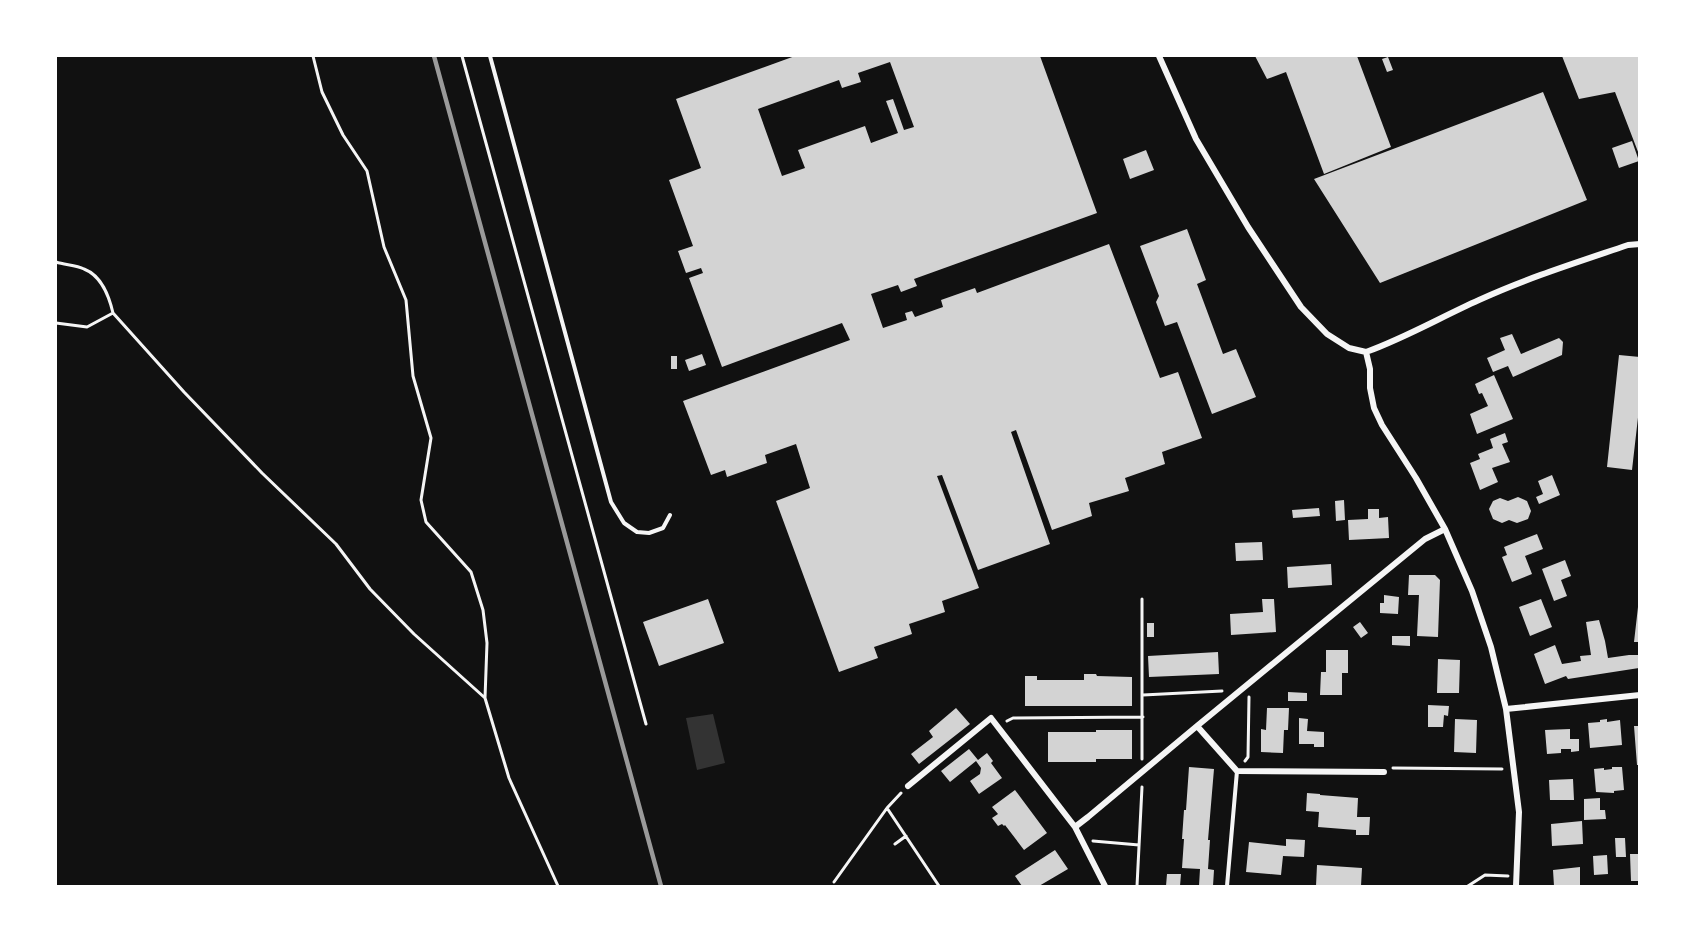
<svg xmlns="http://www.w3.org/2000/svg" width="1695" height="942" viewBox="0 0 1695 942" font-family="Manrope,sans-serif">
<style>
.water{fill:#333}
.building{fill:#d3d3d3;fill-rule:evenodd}
.lines{fill:none;stroke-linecap:round;stroke-linejoin:round}
.path{stroke:#f5f5f5;stroke-width:3}
.service{stroke:#f5f5f5;stroke-width:4}
.minor{stroke:#f5f5f5;stroke-width:6}
.rail{stroke:#9a9a9a;stroke-width:4.5}
</style>
<rect width="100%" height="100%" fill="#111"/>
<path class="water" d="M713 714 725 763 697 770 686 718Z"/>
<path class="building" d="M795 56H1040L1097 213 914 279 917 286 901 292 898 285 871 294 883 328 907 320 905 313 912 311 915 317 943 307 941 300 975 288 977 293 1109 244 1160 378 1178 372 1202 438 1162 452 1165 464 1125 478 1129 491 1089 503 1092 516 1052 530 1016 430 1011 432 1050 544 978 570 942 475 937 476 979 588 942 601 945 612 909 624 912 634 874 647 878 658 839 672 776 501 810 488 796 444 765 455 767 463 727 477 725 470 711 475 683 401 850 340 842 323 722 367 689 278 703 273 701 268 686 273 678 251 693 246 669 180 701 168 676 99ZM890 62 914 127 904 130 893 99 886 101 898 133 871 143 865 126 798 150 805 168 782 176 758 109 839 80 842 88 861 82 858 73Z
M1255 56H1357L1391 147 1324 174 1286 72 1267 79Z
M1562 56H1640V157L1615 92 1579 99Z
M1388 57 1393 70 1387 72 1382 59Z
M1543 92 1587 200 1380 283 1314 179Z
M1632 141 1639 161 1619 168 1612 148Z
M1146 150 1154 170 1130 179 1123 159Z
M1187 229 1206 280 1197 284 1223 354 1236 349 1256 397 1212 414 1177 322 1165 326 1156 302 1159 296 1140 246Z
M1512 334 1521 354 1559 338 1563 342 1562 355 1513 377 1508 366 1493 372 1487 358 1505 350 1500 338Z
M702 354 706 365 689 371 685 360Z
M1619 355 1640 357V400L1632 470 1607 467Z
M671 356H677V369H671Z
M1494 375 1513 419 1477 434 1470 414 1488 406 1482 393 1479 394 1475 384Z
M1505 433 1508 442 1502 444 1510 462 1492 468 1498 482 1480 490 1470 463 1480 459 1478 454 1493 448 1490 439Z
M1552 475 1560 495 1539 504 1536 497 1543 494 1538 481Z
M1518 497 1527 501 1531 511 1528 519 1517 523 1509 520 1502 523 1493 519 1489 509 1493 501 1500 498 1508 501Z
M1344 500 1345 520 1336 521 1335 501Z
M1319 508 1320 516 1293 518 1292 510Z
M1368 509H1379V518L1388 517 1389 538 1349 540 1348 520 1368 519Z
M1537 534 1543 549 1525 556 1532 574 1512 582 1502 557 1507 555 1504 547Z
M1262 542 1263 560 1236 561 1235 543Z
M1565 560 1571 576 1561 580 1567 596 1554 601 1542 569Z
M1331 564 1332 585 1288 588 1287 567Z
M1409 575H1435L1440 580 1438 637 1417 636 1419 595H1408Z
M1384 595 1399 597 1398 614 1380 613V603H1384Z
M708 599 724 643 659 666 643 622Z
M1262 599H1274L1276 632 1231 635 1230 614 1263 612Z
M1541 599 1552 627 1530 636 1519 607Z
M1638 607 1640 608V642H1634Z
M1599 620 1605 641 1608 658 1629 655H1640L1639 668 1568 679 1566 676 1545 684 1534 654 1555 645 1562 664 1581 661 1580 656 1591 655 1586 622Z
M1360 622 1368 633 1361 638 1353 627Z
M1147 623H1154V637H1147Z
M1392 636H1410V646L1392 645Z
M1326 650H1348V673H1342V695H1320L1321 672H1326Z
M1218 652 1219 674 1149 677 1148 656Z
M1438 659 1460 660 1459 693H1437Z
M1084 674H1096L1097 676 1132 677V706H1025V676H1037V680H1084Z
M1288 692 1307 693V701H1288Z
M1428 705 1449 706 1448 716 1444 715 1443 727H1428Z
M956 708 970 724 919 764 911 754 933 737 929 731Z
M1267 708H1289L1288 730H1284L1283 753 1261 752V729L1266 730Z
M1299 718 1308 719 1307 731 1324 732V747H1314V744H1299Z
M1455 719 1477 720 1476 753 1454 752Z
M1607 719V722L1620 720 1622 745 1590 748 1588 723 1600 722V720Z
M1634 726H1640V765H1637Z
M1570 729V739H1579V751L1571 752V749H1561V753L1547 754 1545 730Z
M1096 730H1132V759H1096V762H1048V732H1096Z
M969 749 978 760 987 753 993 761 991 763 1002 778 979 794 970 781 980 774 981 768 976 761 950 782 941 771Z
M1189 767 1214 769 1208 840H1210L1208 869 1214 870 1213 886H1199L1200 869 1182 868 1184 839H1182L1184 810H1186Z
M1612 767H1622L1624 790 1614 791V793L1596 792 1594 769 1604 768V770L1612 769Z
M1573 779 1574 800H1550L1549 780Z
M1015 790 1047 833 1024 850 1005 825 1004 826 1002 824 998 826 992 818 998 814 992 807Z
M1307 793 1320 794V795L1358 798 1357 817H1370L1369 835H1356V830L1318 827 1319 812 1306 811Z
M1600 798V810H1605L1606 819 1584 820V799Z
M1582 821 1583 844 1552 846 1551 824Z
M1615 838H1625L1626 857H1616Z
M1286 839 1305 840 1304 857 1283 856 1281 875 1246 872 1249 842 1286 846Z
M1055 850 1068 869 1039 886H1022L1015 876Z
M1630 854H1640V881H1631Z
M1607 855 1608 874 1594 875 1593 856Z
M1317 865 1362 868 1361 886H1316Z
M1580 867V886H1554L1553 870Z
M1167 874H1181L1180 886H1166Z"/>
<g class="lines">
<path class="path" d="M313 56 322 92 343 135 367 171 384 247 406 300 413 376 431 438 421 500 426 522 471 572 483 610 487 643 485 698
M462 56 646 724
M56 262C65 265 76 265 84 269 102 276 109 296 113 313L184 392 262 473 336 544 370 589 414 634 485 698 509 778 558 886
M56 323 87 327 113 313
M1142 599V759
M1143 695 1222 691
M1007 721 1013 718 1143 717
M1245 761 1248 757 1249 697
M1393 768 1502 769
M901 793 887 808 939 886
M1093 841 1139 845
M895 844 906 836
M834 882 887 808
M1137 886 1142 787
M1468 886 1485 875 1508 876"/>
<path class="service" d="M490 56 611 502 624 523 637 532 649 533 663 528 670 515
M1227 886 1237 771"/>
<path class="minor" d="M1159 56 1196 139 1248 227 1301 307 1327 334 1349 348 1366 352
M1366 352 1370 369V388L1374 408 1382 425 1416 478 1445 529 1472 591 1491 647 1506 709 1519 812 1516 886
M1366 352C1405 338 1441 317 1479 300 1527 278 1578 262 1628 245L1640 244
M1506 709 1640 695
M1197 726 1237 771 1384 772
M908 786 991 718 1075 827
M1105 886 1075 827 1088 817 1197 726 1425 539 1445 529"/>
<path class="rail" d="M434 56 661 886"/>
</g>
<rect width="1695" height="942" fill="none" stroke="#ffffff" stroke-width="114"/>
</svg>
